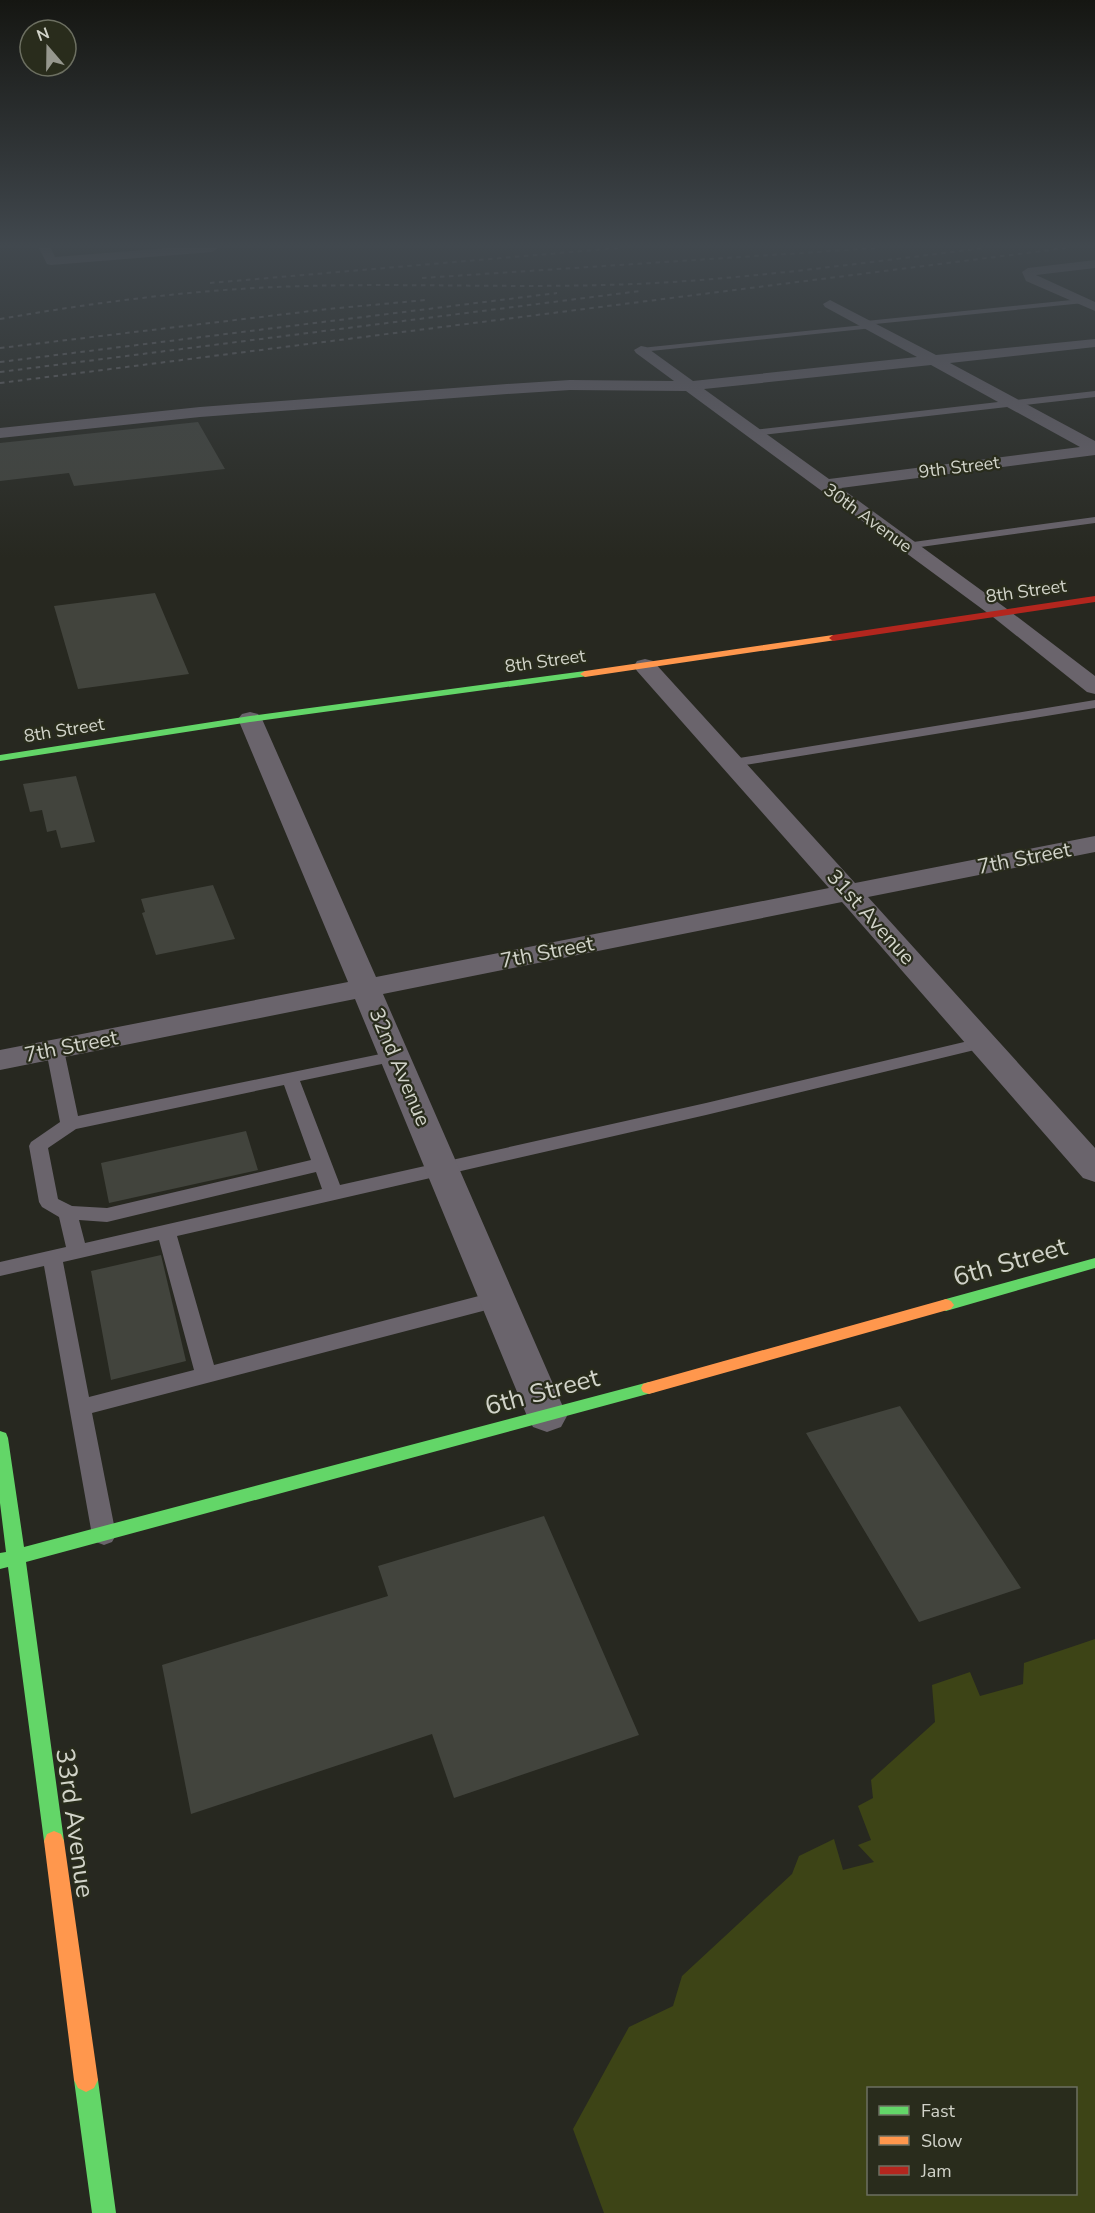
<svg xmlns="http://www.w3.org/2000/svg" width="1095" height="2213" viewBox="0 0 1095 2213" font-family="'Nunito Sans',sans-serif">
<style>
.green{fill:#3d4416;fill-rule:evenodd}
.building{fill:#42443d}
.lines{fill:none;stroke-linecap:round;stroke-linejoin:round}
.lane{fill:#6a646c;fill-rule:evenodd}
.street{fill:#6a646c;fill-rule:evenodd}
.fast{fill:#63d668;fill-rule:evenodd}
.slow{fill:#ff974d;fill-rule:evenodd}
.jam{fill:#b3261e;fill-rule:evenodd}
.rail{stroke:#656364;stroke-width:2;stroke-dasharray:4.5 4.5;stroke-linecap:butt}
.labels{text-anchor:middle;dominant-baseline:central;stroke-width:4.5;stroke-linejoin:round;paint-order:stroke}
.far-street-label{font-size:18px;fill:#d1d3c9;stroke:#292c1c}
.street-label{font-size:21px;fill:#d1d3c9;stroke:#292c1c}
.near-street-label{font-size:26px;fill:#d1d3c9;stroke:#292c1c}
</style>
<rect width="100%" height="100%" fill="#272820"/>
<path class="green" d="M1095 1639V2213H604L573 2129 629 2027 673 2006 682 1976 792 1874 799 1856 834 1839 843 1870 874 1862 858 1845 871 1840 858 1806 873 1798 871 1780 935 1722 932 1685 970 1672 980 1696 1023 1684 1024 1663ZM868 2088H1076V2194H868Z"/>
<path class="building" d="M198 422 225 469 74 486 69 473 0 481V443Z
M155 593 189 674 78 689 54 606Z
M76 776 95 842 61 848 56 830 47 832 42 810 30 812 23 784Z
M213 885 235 939 156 955 142 913 145 912 141 899Z
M246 1131 258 1170 109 1203 101 1163Z
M161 1255 186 1361 111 1380 91 1271Z
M900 1406 1021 1588 919 1622 806 1433Z
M544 1516 639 1735 454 1798 432 1734 191 1814 162 1665 388 1596 378 1566Z"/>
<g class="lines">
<path class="lane" d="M1081 299 1084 303 875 324 877 326 873 328 641 352 637 350 641 348 864 325 862 323 866 321Z
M1095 391V397L754 436 749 433 754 430Z
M1095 517V523L906 549 901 546 906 543Z
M1095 700V708L733 767 726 763 733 759Z
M981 1038 987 1039 990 1043 987 1047 706 1115 177 1236 214 1365 498 1291 505 1294 508 1299 505 1304 498 1307 92 1413 116 1535 112 1542 104 1545 96 1542 92 1535 44 1266 0 1276V1262L66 1247 59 1217 42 1207 39 1202 29 1146 31 1142 60 1122 46 1050 49 1046H61L64 1050 78 1116 395 1051 401 1052 404 1056 401 1060 300 1081 340 1185 706 1103ZM284 1085 311 1160 107 1208 72 1206 58 1199 48 1148 76 1129ZM316 1172 322 1189 85 1243 79 1220 107 1222ZM159 1240 194 1370 89 1397 63 1262Z"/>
<path class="street" d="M39 248H51L55 257 168 248H218L212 252 51 265 47 264Z
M1095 260V268L1036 275 1095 302V311L1026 281 1022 272 1028 268Z
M830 300 936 355 1095 339V347L950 363 1095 441V455L841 488 1007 609 1095 676V694L1087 692 993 617 686 391 570 390 507 394 200 417 0 438V428L200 407 507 384 570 380 674 381 636 353 634 350 641 346 646 347 693 381 917 357 825 307 823 304ZM931 365 1080 447 829 479 704 389Z
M645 659 653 661 855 883 1095 836V852L868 897 1095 1148V1182L1083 1178 842 902 383 994 567 1416 561 1427 547 1432 533 1427 527 1416 355 999 0 1070V1050L348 982 238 719 242 714 250 712 258 714 262 719 376 977 829 888 637 671 634 666 637 661Z"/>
<path class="fast" d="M585 671 590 674 588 676 250 722 0 761V755L250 716Z
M1095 1258V1268L946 1311 941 1309 938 1305 941 1301 946 1299Z
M649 1382 655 1384 657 1388 655 1392 26 1562 64 1841 61 1848 54 1851 47 1848 44 1841 8 1567 0 1569V1553L6 1552 0 1503V1431L6 1433 8 1438 24 1547Z
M86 2068 94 2072 98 2080 116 2213H92L74 2080 78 2072Z"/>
<path class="slow" d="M833 635 837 638 836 640 585 677 580 674 585 671Z
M946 1299 951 1301 954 1305 951 1309 649 1394 643 1392 641 1388 643 1384 649 1382Z
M54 1831 61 1834 64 1841 98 2080 94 2088 86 2092 78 2088 74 2080 44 1841 47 1834Z"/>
<path class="jam" d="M1095 596V602L833 641 829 638 833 635Z"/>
<path class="rail" d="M422 278 877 248
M210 283 618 248
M0 319C91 303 183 291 276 287 395 282 515 289 634 284 752 279 868 262 985 248
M0 348 328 309 426 300
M0 362 557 293
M0 372 640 291
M0 383 1066 248"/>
</g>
<linearGradient id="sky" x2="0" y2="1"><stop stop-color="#151612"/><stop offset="0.44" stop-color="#41484e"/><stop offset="1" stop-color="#41484e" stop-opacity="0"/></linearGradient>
<rect width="1095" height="558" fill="url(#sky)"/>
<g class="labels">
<g class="far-street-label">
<text transform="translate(959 467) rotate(-7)">9th Street</text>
<text transform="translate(868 518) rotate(36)">30th Avenue</text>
<text transform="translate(1026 591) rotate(-8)">8th Street</text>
<text transform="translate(545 661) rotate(-8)">8th Street</text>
<text transform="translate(64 730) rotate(-9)">8th Street</text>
</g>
<g class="street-label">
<text transform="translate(1024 858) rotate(-11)">7th Street</text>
<text transform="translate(871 917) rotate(48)">31st Avenue</text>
<text transform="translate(547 952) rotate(-11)">7th Street</text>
<text transform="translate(71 1046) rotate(-11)">7th Street</text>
<text transform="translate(400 1067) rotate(67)">32nd Avenue</text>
</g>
<g class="near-street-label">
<text transform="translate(1010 1262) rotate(-16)">6th Street</text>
<text transform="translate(542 1392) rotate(-15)">6th Street</text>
<text transform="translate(75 1823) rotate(82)">33rd Avenue</text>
</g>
</g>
<rect x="867" y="2087" width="210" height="108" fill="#292c1c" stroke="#6c6f61" stroke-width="1.5"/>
<rect x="879" y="2106" width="30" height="9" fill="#63d668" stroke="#6c6f61" stroke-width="1.5"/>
<text x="921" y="2117" font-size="18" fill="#d1d3c9">Fast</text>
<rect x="879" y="2136" width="30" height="9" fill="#ff974d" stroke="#6c6f61" stroke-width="1.5"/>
<text x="921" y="2147" font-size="18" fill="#d1d3c9">Slow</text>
<rect x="879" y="2166" width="30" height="9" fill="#b3261e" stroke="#6c6f61" stroke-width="1.5"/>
<text x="921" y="2177" font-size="18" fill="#d1d3c9">Jam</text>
<g transform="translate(48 48) rotate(340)"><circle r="28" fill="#292c1c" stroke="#6c6f61" stroke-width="1.5"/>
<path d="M0-4.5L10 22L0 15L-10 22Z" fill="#96978e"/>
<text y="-9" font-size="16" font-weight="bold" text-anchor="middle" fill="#d1d3c9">N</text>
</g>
</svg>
